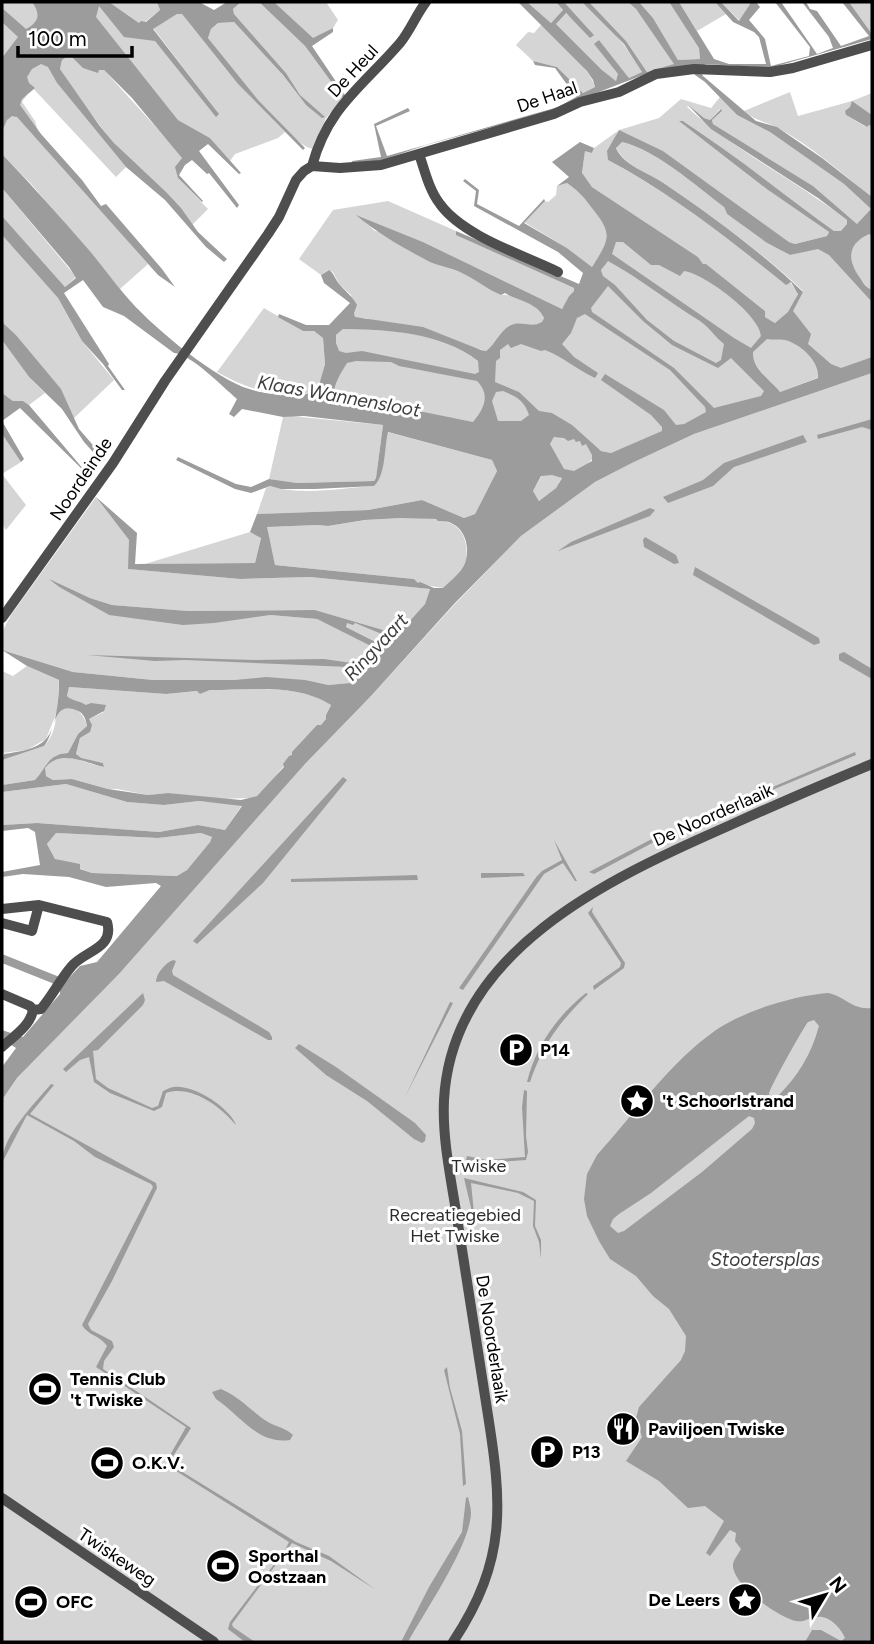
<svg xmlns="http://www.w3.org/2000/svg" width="874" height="1644" viewBox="0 0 874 1644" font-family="Figtree,sans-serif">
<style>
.green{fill:#d5d5d5}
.water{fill:#9c9c9c;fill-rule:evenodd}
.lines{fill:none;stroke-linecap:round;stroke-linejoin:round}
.minor{stroke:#4e4e4e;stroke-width:10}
.labels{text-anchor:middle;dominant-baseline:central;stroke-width:6;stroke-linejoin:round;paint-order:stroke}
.street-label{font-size:18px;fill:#000;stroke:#fff}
.poi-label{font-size:18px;font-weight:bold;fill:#000;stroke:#fff;text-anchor:start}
.park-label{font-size:18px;fill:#2c2c2c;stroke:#fff}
.water-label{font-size:19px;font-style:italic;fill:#3d3d3d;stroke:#fff}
</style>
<rect width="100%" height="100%" fill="#fff"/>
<path class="green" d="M2 2H103L155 41 219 114 153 28 177 14H182L238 84 285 132 278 138 235 154 230 161 210 138 178 120 96 18 43 64 49 67 57 83 126 167 116 177 29 84V92L22 102 35 121 39 135 60 163 148 264 120 289 33 186 2 154Z
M109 2H157L160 10 145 22 139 23Z
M241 2H259L305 46 343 98 326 118 313 149C288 145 226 61 208 38L211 29 218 23 234 22 283 75 306 105 311 106 300 95 286 73 234 14 233 9Z
M274 2H326L338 20 333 28 313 39Z
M527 2H556L563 10 551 23Z
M564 2H582C606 23 627 45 642 72L629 78 599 40 595 45 619 75 616 81 602 70 556 24 565 13 594 35Z
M589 2H628L636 9 675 64 647 72 626 41Z
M639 2H669L699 47 700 59 678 60 653 18Z
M679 2H715L726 14 697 31Z
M721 2H749L750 4 740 21Z
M849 2H872V34Z
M541 25C557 38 590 67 595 87L583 93 557 67 533 61 516 45 528 32 534 33Z
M70 55 99 70H104L174 147 182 158 178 178 208 209 192 225C171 192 139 172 114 143 95 120 77 95 60 69L62 60Z
M790 92 798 116 852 101 872 93V115L853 102 846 115 866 127 869 125 872 127V197C842 174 812 146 778 128 765 121 757 122 744 111Z
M720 97 737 115 770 132 844 184 872 210 858 225 813 186 713 124 712 120 722 111 720 109 710 120 704 118 688 106 687 107C735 151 795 180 847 220V224L841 232 834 231C784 195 735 155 683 121H680L768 190 829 232 827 236 795 244 789 242 663 151 618 130 608 160C672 194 729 239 786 284L790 282 798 293 792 306 803 291C760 251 711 215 662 182 647 172 624 166 616 147L622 142C656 150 695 185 724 207L727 214 767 243 790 255 860 238 872 230V357L780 392 706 413 684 424 611 453 601 451 583 468 562 477 556 488 539 501 533 491 554 454 550 444 554 437 522 421 473 422 334 398 336 335 343 329C390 330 439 331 478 361L509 343 562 342 603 276 601 270 616 242H623L684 271C712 275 762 322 786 340L788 313 775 323 765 317V311L707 265 703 264 698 257 592 187 582 174 585 150 592 153 594 148 619 130 659 118 681 99 711 108Z
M567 183C577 190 584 197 591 207 613 234 610 238 592 267L567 248 524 222 545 201 548 202 556 195 557 186Z
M2 188 76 277 65 287 2 216Z
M388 201 456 231 457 235 574 288V291L569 296 562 309 423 242 358 216 375 231 382 232 408 250 429 261 463 273 501 295C514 293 539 305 544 318L542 323C532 328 524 323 514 324 501 327 496 344 486 351L365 318H355L351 295 339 284 333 272 328 270 321 275 299 259 333 210Z
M2 235 58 298 82 341 114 380 73 419 60 389 16 335 2 322Z
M264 308 303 331H314L323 338 325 364 317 393C282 401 247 389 217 372Z
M2 340 29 377 45 393 29 405 23 401H13L2 393Z
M872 373V1642H2V1100L17 1078 119 974 305 764 371 696 454 605 521 536 595 482 632 463 694 434Z
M291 416 383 425 376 478 374 481 296 483 269 479 283 417Z
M387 432 492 460 497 471 475 514 464 518 422 500 368 510 257 514 266 488 270 486C301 496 342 488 374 486L381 473Z
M2 434 21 462 2 474 26 505 6 530 2 523Z
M96 497 129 540V569L240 579 310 577 430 589 425 604 406 625 390 632 315 610 188 611 112 605 90 598 52 581 59 587 109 615H270L317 619 373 646 350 683 328 685 153 680 73 672 2 650V632L11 615Z
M402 518C427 518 463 515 466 546 467 552 467 562 463 567 458 575 450 582 443 588L418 584 414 579 275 565 266 527 318 525 328 526 366 520Z
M250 532 261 537 255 563 145 564Z
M346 623H355L389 636 383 645 346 627Z
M27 666 59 680 57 714C69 699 84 712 87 726L78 734 68 753C49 754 47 768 35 780L2 785V760L44 746C52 738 56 726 56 714L46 739 27 750 2 753V671L13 676Z
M69 687 166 694 198 691 200 694 210 690C250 690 297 683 331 705L326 715V719L321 725H317L270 783 257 796 250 798 219 799 168 793 148 795 117 789H108L72 779 53 780 46 776 44 768C61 748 82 763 104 767L103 763 81 759 76 754 80 738 90 732 89 719 104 712C91 707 78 704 67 696Z
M66 784 127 802 164 805 199 801 242 805 225 830 198 825 159 832 37 823 2 825V792Z
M56 833 158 838 201 833 212 837 210 842 187 870 178 876 92 873 55 859 47 844Z"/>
<path class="water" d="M32 2H109L139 23 141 21 146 22 160 10 157 2H199L214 10 227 2H241L233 9 234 14 286 73 300 95 325 117 322 118 306 105 283 75 234 22 218 23 211 29 208 38 258 100 305 148 303 150 238 84 182 14H177L153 29 219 114 216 117 155 41 124 37 99 6 96 17 178 120 210 138 241 173 239 174 208 144 199 151 239 205 237 208 209 173 207 174 192 160 185 165 179 175 203 201 202 202 178 178 175 167 182 158 132 98 104 70H99L98 73 83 68 70 55 62 60 60 69 99 125 114 143 166 192 181 208 198 232 227 259 224 262 206 247 165 200 126 167 57 83 48 67 41 64 32 69 27 77 29 83 35 88 22 99 20 105 41 134 82 180 101 206 106 204 162 269 175 287 158 275 17 117 12 116 7 120 2 131V58L18 37 2 22V8L26 29C39 22 41 14 32 2Z
M259 2H274L313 38 333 28V32L312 46 345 95 343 98 305 46Z
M518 2H527L551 23 563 10 556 2H564L594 35 590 38 566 13 556 24 602 70 616 81 618 74 594 44 599 40 629 78 642 72 624 44 582 2H589L626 41 647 72 674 64 636 9 628 2H639L653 18 678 60 700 59 699 48 669 2H679L714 59 729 64H766L759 37 754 32 733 22 715 2H721L739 21 750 4 749 2H756L760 7 749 20 765 39 771 66 809 56 810 47 775 2H781L817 54 833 48 829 37 802 2H806L810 9 817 11 841 46 869 36 842 2H849L872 34V39L770 68 706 64 698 67 703 76 756 121 777 127 822 158 872 197V236L869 234C847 244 847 260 860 278 864 284 865 287 872 290V302L829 255 818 249 790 255 767 243 727 214 724 207C695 185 656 150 622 142L616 148C624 166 647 172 662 182 711 215 760 251 803 292L793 311 811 334 808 344 831 364 841 368 872 357V373L694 434 632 463 595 482 521 536 454 604 371 696 305 764 119 974 17 1078 2 1100V1067L16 1048 2 1039V1030L23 1037 60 994V990L52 983 2 963V954L67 980 80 966 97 962 161 886 156 883 106 887 69 877 23 874 2 877V872L40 865 35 832 28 828 2 831V825L37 823 159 832 198 825 225 830 242 806 199 801 164 805 127 802 66 784 2 792V785L35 780C47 767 48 754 68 753L78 734 87 726C85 716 83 712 73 709 52 703 55 734 44 746L2 760 4 754C17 752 36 750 46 739 57 727 59 696 59 680L27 666 2 650 73 672 153 680H235L266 677 305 680 328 685 350 683 354 672 349 667 185 660 155 661 87 655 254 660 324 659 359 664 373 647 317 619 270 615 214 623 183 625 109 615 59 587 49 579 90 598 112 605 188 611 315 610 390 632 406 625 425 604 430 589 310 577 240 579 128 569 129 540 96 497 137 533 135 564 255 563 261 538 250 532 257 514 368 510 422 500 464 518 475 514 497 471 492 460 388 432C384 448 386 475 374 486L315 489H281L270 486 251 493 235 489 176 460 178 457 236 484 251 487 269 479 297 483 374 481 376 478 383 425 304 416 283 417 242 409 234 417 229 414 237 399C223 387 191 354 174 353L124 316 103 307 83 280 64 293 109 364 108 366 125 390H122L103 364 82 341 58 298 2 235V216L65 287 76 278 69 267 2 188V154C32 185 60 217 88 249 101 264 112 280 125 295 150 325 207 372 243 387 265 395 295 398 317 392L325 364 323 338 314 331H303L278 317 279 314 306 325H329L350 303 324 283 321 275 329 270C335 274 335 280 340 285 346 292 352 296 357 305L354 313 355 317 423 327 481 350 486 351C496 344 501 327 514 324 525 322 532 328 542 322L544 318C537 302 518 301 505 293L501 295C487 289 475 279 462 273 452 268 440 266 430 262 405 249 377 233 356 215L423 242 562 309 569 296 574 291V288L456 235V231L579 284 583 273 558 252 474 206 476 191 463 181 465 179 479 190 477 204 519 226 544 199 545 201 524 223 567 248 592 267C610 238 613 234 591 207 584 197 577 190 567 183L557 186 569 177 552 162 580 142 594 148 592 153 585 151 582 173 592 187 698 257 703 264H706L765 311V317L775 323 788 312 798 294 791 282 786 285C729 239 672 194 608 160L607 151 619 130 663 151 789 242 795 244 827 236 829 232 768 190 679 121H683C735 155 783 194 834 231H841L847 224V220L818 198 711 129 688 105 704 118 710 120 721 109 722 111 712 120 713 124 813 186 857 224 871 209 844 184 770 132 737 115 705 82 695 75 692 66 651 72 544 113 426 145 380 161 351 165 352 161 381 157 374 124 408 108 410 111 376 126 387 156 558 107 576 97 555 68 535 65 533 61 557 67 583 93 595 87 593 80 587 71ZM616 242H623L651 265H659L680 276 684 271C705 274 760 315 761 336L751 348 734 338 612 254ZM608 261C641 279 669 302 700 321 710 328 715 337 724 344L721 360 716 363 674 341 647 320 615 285 603 276 601 270ZM608 286 643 321 672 345 718 368 731 358 764 391 761 396 714 408 674 368 592 312 591 308ZM585 314 670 370 705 407 706 412 684 424 676 425 664 410 605 374 601 380 651 415 662 427V431L611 453 601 451 572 425 552 413 539 411 519 392 495 382 496 361 500 358V350L508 344 511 348 521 344 541 351 545 350C563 357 576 369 595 378L598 373 574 357 562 344 571 333 577 318ZM343 329C390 330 440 332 478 361L479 372 475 374 362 351 346 353 339 351 336 343V335ZM767 339C773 340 780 339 785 340 801 344 820 362 818 378L780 392C770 379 752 370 753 352ZM356 361 391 362 399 366 477 381C491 395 484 409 473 422L394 406 334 398C333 384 340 375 347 363ZM503 391C517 397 524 400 529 415L521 421H498L492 401 496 392ZM554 437 564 438 568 441 574 439 576 442 580 441 582 446 586 444 592 455V461L574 471 564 469 550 444ZM552 475 562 478 556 488 539 501 533 491 541 476ZM402 518 436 519 438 521C461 519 472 542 465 563 462 572 450 581 443 588H434L420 582 418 583 414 579 275 565 267 527 318 525 328 526 365 520ZM347 623 353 625 355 623 389 637 382 645 346 627ZM69 687 166 694 197 691 200 694 210 690C250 690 297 683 331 705L326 715V719L321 725H317L292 752V755L289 756 283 764 284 767 257 796 241 800 168 793 148 795 108 789 72 779 53 780 46 776 45 768C60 749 83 762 104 767L103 763 81 758 76 754 80 738 90 732 92 725 89 719 104 711 106 705 91 703 86 705C80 701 73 701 67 696ZM56 833 158 838 201 833 212 837 210 842 187 870 177 876 92 873 80 869V864L55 859 47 844Z
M852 101 872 115V127L869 125 867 127 846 115 845 111 850 107Z
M2 322 16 335 61 389 79 429 105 459 102 462 84 442 62 409 29 377 2 340Z
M2 393 13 401H23L29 405 90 477 20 408 2 421 24 459 21 462 2 434Z
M872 419V430L862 427 818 439 817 435Z
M803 435 807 442 734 467 713 486 668 503 663 497 703 480 724 463Z
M650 508 655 510 650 516 558 551 571 542Z
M645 537 676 555 679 563 674 564 644 547 643 540Z
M695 567 819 638 820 643 814 645 693 575Z
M844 652 872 669V679L839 660V654Z
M855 752 856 755 684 827 683 825Z
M343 777 347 780 263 883 197 944 193 941Z
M667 831 669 834 594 874 589 872Z
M554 840 577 881H575L563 863 544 874 463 990 459 988 537 876 542 871 562 860Z
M481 873H523L525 876 481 878Z
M417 875 418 880 291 882V879Z
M593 907 592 912 625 963 624 968 594 990 593 986 620 967 621 963 588 913Z
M173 960 176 961 172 971 173 975 269 1032 272 1037V1040H268L164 981 156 982C156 974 165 963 173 960Z
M143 993 145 1000 143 1005 98 1050 93 1051 96 1079 108 1088 152 1108 158 1106 163 1091C166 1090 170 1087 174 1087 194 1085 229 1107 236 1125 221 1107 191 1084 166 1093L162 1107 154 1111 110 1093 94 1082 89 1057 80 1060 66 1072 63 1069Z
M586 993 588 994C559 1023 544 1042 530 1082H527C536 1046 557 1016 586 993Z
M828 993C847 997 851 1010 872 1008V1642H805L812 1630H821L841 1641 845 1638C841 1629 833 1619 822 1617 812 1615 805 1623 796 1621 778 1617 731 1584 733 1564 734 1559 739 1553 741 1549L735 1541 736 1533 730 1530 710 1556 706 1553 724 1521 705 1506 688 1508 659 1481 626 1461 642 1437 636 1418 639 1407 681 1360 685 1351 686 1336 669 1309 653 1296 636 1276 610 1259 599 1241 587 1216 584 1199 587 1174 597 1155C635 1113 669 1063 716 1030 746 1010 793 996 828 993ZM814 1020 819 1026C811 1055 798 1076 777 1097H772L769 1094C769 1089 805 1025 808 1022 810 1021 812 1021 814 1020ZM749 1116 754 1118 755 1123 752 1129 702 1172 624 1231 618 1233 610 1226 613 1219 619 1214 651 1193Z
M450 1002 453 1003 405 1097Z
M299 1044 336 1067 415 1123 426 1135 425 1141 422 1143 414 1139 367 1101 326 1075 295 1048Z
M51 1084 54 1085 30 1114 156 1183 157 1188 112 1281 88 1324 91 1330 112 1341 114 1347 104 1361 103 1369 112 1375 117 1374V1378L191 1428 170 1461 171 1465 296 1542 329 1556 376 1590 331 1561 292 1543 232 1624 233 1627 255 1642H245L228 1629 230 1622 285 1550 289 1542 165 1464 186 1427 96 1367 107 1346C101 1336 87 1335 82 1325L153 1187 151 1184 95 1157 74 1141 27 1115 2 1163C2 1136 34 1104 51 1084Z
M524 1090 527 1091 526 1136 528 1152 526 1160 485 1163 466 1160 467 1156 486 1160 525 1157 522 1107Z
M464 1178 523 1192 536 1200 535 1226 541 1240V1259L539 1242 533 1226 534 1201 518 1193 471 1183 474 1213 472 1212Z
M447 1367 450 1388 462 1431 466 1484 463 1486 460 1434 444 1370Z
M221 1389C240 1397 252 1412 268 1422 277 1427 286 1428 293 1435L290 1440C258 1445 240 1415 216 1399L212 1392Z
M468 1497C469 1502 471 1508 471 1513 470 1546 425 1611 408 1642H401L429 1587 462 1532 466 1498Z"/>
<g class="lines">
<path class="minor" d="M419 154C425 171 429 190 440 204 463 236 523 255 558 272
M312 166C328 107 362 87 400 43 410 31 416 15 426 2
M2 618 113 463 165 381 268 234 279 217 296 180 304 171 312 166 340 168 381 165 554 114 580 102 619 92 656 74 694 69 770 72 793 68 872 45
M2 909 39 905 107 922C115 949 83 951 71 967 60 980 52 996 41 1009L33 1010
M2 923 32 931 39 905
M2 994 30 1006 33 1010C31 1025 13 1037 2 1047
M2 1498 214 1642
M453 1642C508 1559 502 1503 487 1409 477 1347 468 1286 458 1224 452 1183 442 1141 444 1100 452 951 608 879 726 827 775 805 823 784 872 764"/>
</g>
<defs>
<g id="parking-disc" transform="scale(1.75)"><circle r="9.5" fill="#000" stroke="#fff"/><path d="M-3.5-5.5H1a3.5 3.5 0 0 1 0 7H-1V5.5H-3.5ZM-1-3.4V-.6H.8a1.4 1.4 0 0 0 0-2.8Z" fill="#fff"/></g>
<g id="sight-disc" transform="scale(1.75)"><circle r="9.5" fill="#000" stroke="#fff"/><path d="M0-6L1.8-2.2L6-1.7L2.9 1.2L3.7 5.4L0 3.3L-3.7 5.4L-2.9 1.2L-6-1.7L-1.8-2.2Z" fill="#fff"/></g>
<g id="stadium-disc" transform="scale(1.75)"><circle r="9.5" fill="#000" stroke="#fff"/><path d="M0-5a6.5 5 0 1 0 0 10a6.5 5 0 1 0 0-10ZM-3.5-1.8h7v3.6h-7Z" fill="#fff"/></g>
<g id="restaurant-disc" transform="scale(1.75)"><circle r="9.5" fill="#000" stroke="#fff"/><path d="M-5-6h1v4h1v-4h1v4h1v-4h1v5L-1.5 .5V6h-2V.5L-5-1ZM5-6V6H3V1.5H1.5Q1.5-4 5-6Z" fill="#fff"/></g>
</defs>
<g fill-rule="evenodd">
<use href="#parking-disc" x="516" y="1050"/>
<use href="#sight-disc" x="637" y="1101"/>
<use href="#stadium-disc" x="45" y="1389"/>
<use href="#restaurant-disc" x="623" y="1429"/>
<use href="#parking-disc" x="547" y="1452"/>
<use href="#stadium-disc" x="107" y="1463"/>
<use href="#stadium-disc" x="223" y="1566"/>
<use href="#sight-disc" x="745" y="1600"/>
<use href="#stadium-disc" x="31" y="1602"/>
</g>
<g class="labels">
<g class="street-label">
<text transform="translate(353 71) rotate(-47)">De Heul</text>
<text transform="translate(547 97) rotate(-19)">De Haal</text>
<text transform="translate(81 479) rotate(-56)">Noordeinde</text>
<text transform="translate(713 815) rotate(-24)">De Noorderlaaik</text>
<text transform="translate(492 1339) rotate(81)">De Noorderlaaik</text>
<text transform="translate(117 1557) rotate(34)">Twiskeweg</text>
</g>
<g class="poi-label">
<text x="540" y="1050">P14</text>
<text x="662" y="1101">'t Schoorlstrand</text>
<text x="70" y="1379">Tennis Club<tspan x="70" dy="21">'t Twiske</tspan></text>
<text x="648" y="1429">Paviljoen Twiske</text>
<text x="572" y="1452">P13</text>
<text x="132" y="1463">O.K.V.</text>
<text x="248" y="1556">Sporthal<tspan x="248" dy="21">Oostzaan</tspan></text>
<text x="720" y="1600" text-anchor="end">De Leers</text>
<text x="56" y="1602">OFC</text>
</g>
<g class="park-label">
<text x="479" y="1166">Twiske</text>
<text x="455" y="1215">Recreatiegebied<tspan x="455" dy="21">Het Twiske</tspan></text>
</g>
<g class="water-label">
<text transform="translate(339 396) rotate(10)">Klaas Wannensloot</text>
<text transform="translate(376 647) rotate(-47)">Ringvaart</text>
<text x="765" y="1259">Stootersplas</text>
</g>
</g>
<rect width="874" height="1644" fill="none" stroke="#000000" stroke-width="7"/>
<g transform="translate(825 1595) rotate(52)" stroke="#ffffff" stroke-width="5" paint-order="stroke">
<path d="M0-5L12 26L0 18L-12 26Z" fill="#000000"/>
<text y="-10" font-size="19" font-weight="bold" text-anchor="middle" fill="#000000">N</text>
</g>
<path d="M18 46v10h114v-10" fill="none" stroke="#000000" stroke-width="3.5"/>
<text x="28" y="46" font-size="21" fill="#000000" stroke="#ffffff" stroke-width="5" paint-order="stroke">100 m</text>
</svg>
